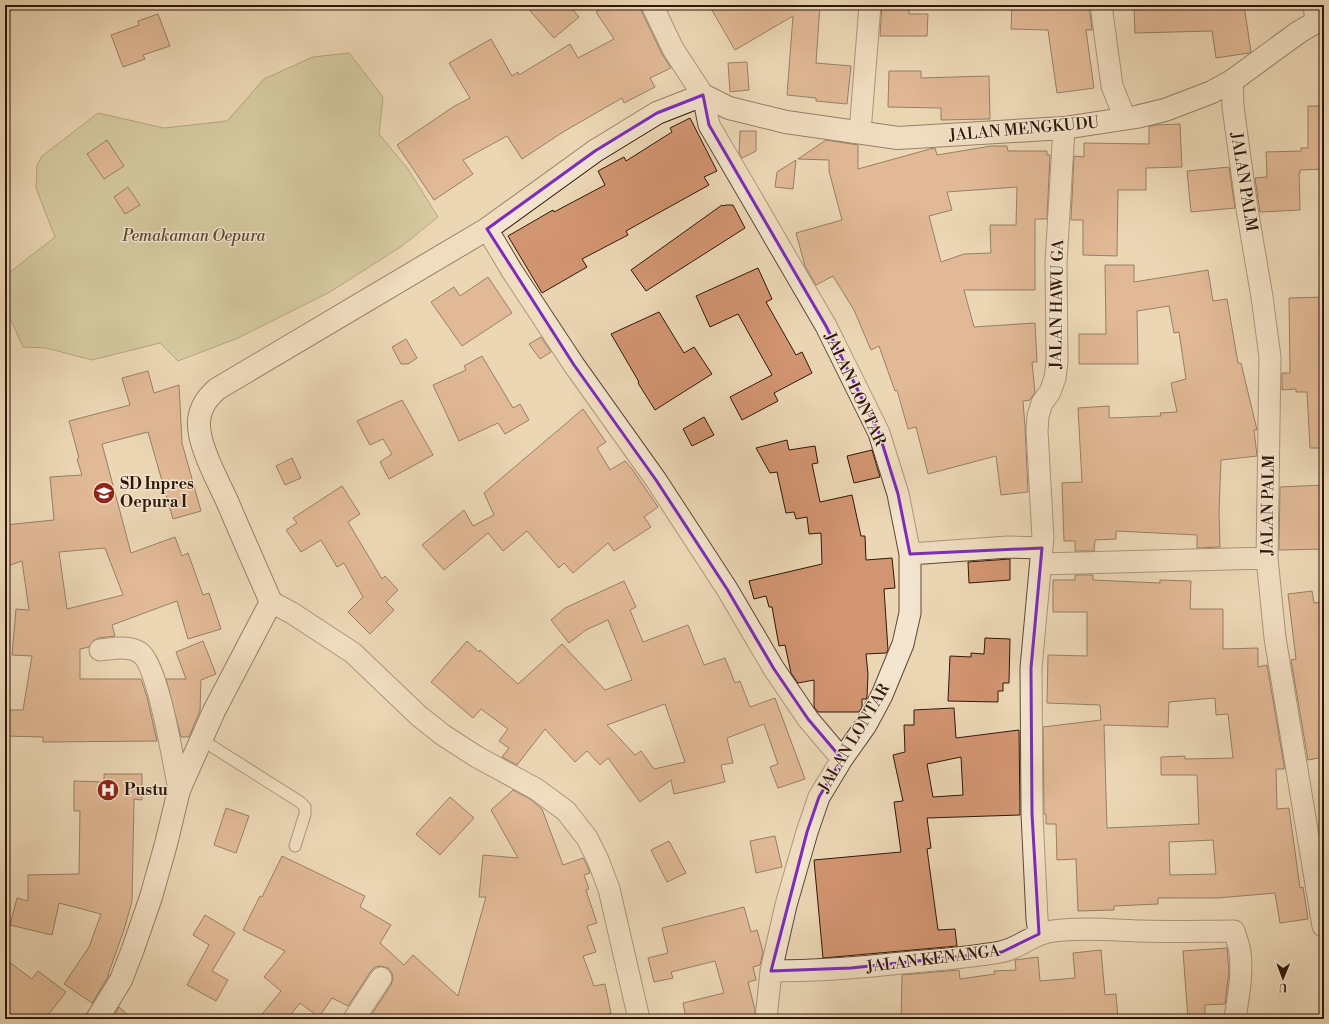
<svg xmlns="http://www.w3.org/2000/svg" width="1329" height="1024" viewBox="0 0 1329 1024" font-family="'Libre Bodoni',serif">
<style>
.green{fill:#bbbd8b;stroke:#756a4a}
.building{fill:#d29571;stroke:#2f170a;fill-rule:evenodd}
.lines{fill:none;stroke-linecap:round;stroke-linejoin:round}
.lane-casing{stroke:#5e4735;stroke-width:13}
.street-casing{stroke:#5e4735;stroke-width:23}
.secondary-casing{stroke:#2f170a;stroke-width:24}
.lane{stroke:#f3e5cf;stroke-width:11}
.street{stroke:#f3e5cf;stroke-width:21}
.secondary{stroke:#f3e5cf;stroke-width:22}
.marked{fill:none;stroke:#7b2cbf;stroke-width:3;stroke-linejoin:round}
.labels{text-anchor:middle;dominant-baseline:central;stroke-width:3;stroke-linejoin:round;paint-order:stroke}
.street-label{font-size:16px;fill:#2f170a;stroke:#f3e5cf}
.park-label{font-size:16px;font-style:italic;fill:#594931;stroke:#f3e5cf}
.poi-label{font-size:16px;font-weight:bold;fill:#2f170a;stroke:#f3e5cf;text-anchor:start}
</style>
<rect width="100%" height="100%" fill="#ecd7b5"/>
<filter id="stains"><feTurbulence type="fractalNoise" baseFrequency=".005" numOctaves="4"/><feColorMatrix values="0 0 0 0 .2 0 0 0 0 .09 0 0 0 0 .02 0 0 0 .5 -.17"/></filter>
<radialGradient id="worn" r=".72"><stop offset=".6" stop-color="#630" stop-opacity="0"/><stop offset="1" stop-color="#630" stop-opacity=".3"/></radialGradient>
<path class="green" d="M349 53 383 97 379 134 408 169 438 217 402 246 330 292 238 338 178 361 160 343 92 360 46 348 23 347 5 307V276L55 237 36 188 37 165 42 156 98 113 164 128 227 121 264 79 313 57Z"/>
<path class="building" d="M525 5H569L579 17 554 38Z
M607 5H640L641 10 662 54 671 68 650 78 655 87 624 103 622 98 563 132 522 159 507 136 463 160 473 174 434 200 397 145 453 107 470 98 449 63 491 39 512 76 518 72 519 75 570 44 578 58 614 39 596 12Z
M709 5H820L816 63 851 66 847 104 816 101V98L787 95 793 16 735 50Z
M882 5H909V14H928L927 36H880Z
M1012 5H1089L1092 30H1086L1094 88 1057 93 1048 30 1011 29Z
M1134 5H1244L1251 52 1249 53 1216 58 1212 31 1135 33Z
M158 14 170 46 143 55 145 59 123 67 111 35 139 25 138 21Z
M747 62 749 90 730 92 728 63Z
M889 71H921V78L989 76 990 119 941 120V108L888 107Z
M1308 106H1324V169L1300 170V173H1299L1300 210 1260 212 1255 178 1267 177 1266 152 1301 151V148H1308Z
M690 118 717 171 704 177 709 185 626 231 628 235 582 259 587 267 542 293 508 236 553 210 554 212 605 185 598 171 624 157 626 161 672 132 670 128Z
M1180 124 1182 167 1146 168V190H1118L1117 256 1083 255V220H1071L1074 156 1084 157V143L1149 144V127L1156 125Z
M740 131H756V151L742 158 739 153Z
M107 140 124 166 104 179 87 154Z
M826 140 858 145V169L930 149 935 148 937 155 991 146H1007L1008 151H1047V155H1050L1047 219H1035V290H964L974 327 1035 323 1037 362H1032L1035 392 1030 400 1023 401 1025 426 1028 492 1001 495 996 456 928 474 916 427 908 429 897 390 895 391 879 346 871 350 854 310 833 276 816 285 805 266 796 233 842 220 829 171V160L798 159ZM1017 187 1016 225H990L991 253 964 254 941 262 929 216 952 210 947 192Z
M796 160 793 189 775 187 777 172Z
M1229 167 1235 208 1191 212 1187 171Z
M128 187 140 205 125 214 114 197Z
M722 205 723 206 726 205H733L745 228 646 291 631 270Z
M1105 265H1134V282L1208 270 1213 301 1227 299 1238 363H1241L1257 430H1254L1257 456 1221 460 1219 512 1220 547 1197 548V535L1116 531V539L1095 540 1094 551H1075V541H1064L1062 483 1082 482 1078 408 1109 406V418L1161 416 1160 413 1177 412 1171 383 1186 379 1179 332 1174 333 1169 306 1137 311 1138 364H1079V334H1106Z
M758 268 772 299 766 302 796 355 802 352 812 373 774 393 778 401 742 420 730 397 772 375 738 314 710 327 696 296Z
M488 277 512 313 462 346 431 302 454 287 460 296Z
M1324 297V448H1310L1307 392H1296V389L1282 390V373H1290L1289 298Z
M659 312 684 353 694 347 712 374 655 410 638 383 639 382 611 334Z
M541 337 551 352 540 359 529 344Z
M406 339 417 358 408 364H401L392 347Z
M482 356 513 408 520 404 529 420 505 434 498 423 459 441 433 385 466 370 464 366Z
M148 371 154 393 179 385 182 443 201 511 173 519 148 432 102 444 131 553 175 537 182 556 188 553 203 595 209 593 221 629 188 639 177 601 112 625 115 636 98 638 93 641 89 647 80 649V679H141L147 697 157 741 43 742V737L5 736V710H23L32 656 12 655 16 609 29 610 22 561 5 567V525L54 520 50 477 82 475 77 459 79 458 69 421 130 405 122 378ZM105 548 123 595 67 609 59 552Z
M402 400 433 455 389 479 380 462 392 454 383 439 370 445 357 421Z
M583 409 606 442 597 448 610 470 625 461 632 469 658 507 644 517 651 527 614 551 608 543 573 573 564 563 559 568 527 531 503 551 488 533 444 570 422 545 464 510 473 526 494 515 484 493Z
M704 417 714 435 692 446 683 429Z
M787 440 789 450 815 446 818 463 812 464 820 502 852 495 861 536H865L866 560 892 558 895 588 884 589 888 650 886 653 866 654 868 674 867 697 866 699H862V707L859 712H818L814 707V680L798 683 791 673 785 645 779 646 772 607H769L766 596 754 599 749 581 822 564 821 533 809 534 807 517 796 519 794 512 786 513 777 472 770 473 756 448Z
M872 450 880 477 854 483 847 456Z
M292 458 301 478 285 485 276 466Z
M1324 485V549L1279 550 1280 487Z
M342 486 360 514 348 522 382 579 385 576 398 590 386 602 394 610 370 634 348 612 363 597 344 563 337 567 321 540 301 552 286 530 297 523 293 518Z
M1010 559V580L969 583 968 562Z
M1075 575H1093V580L1160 583V580L1191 581 1190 609H1223V649L1258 648V667L1267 665 1284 765V769H1276L1277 809 1289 808 1300 888 1303 887 1308 919 1280 923 1275 893 1218 898H1158V904L1114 906V910L1078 911 1076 859 1057 860 1056 824H1046V814H1044L1043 727 1101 720 1100 705 1047 703 1048 655 1087 656V612H1053V580H1075ZM1215 698 1216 715 1228 714 1233 758 1185 759V756L1161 757V775H1197L1199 824 1107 828 1104 725 1168 727 1169 702ZM1213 840 1216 874 1170 875 1169 842Z
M624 581 636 607 630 610 643 642 688 625 704 665 725 658 735 683 740 681 750 707 775 698 805 779 778 788 770 767 778 764 764 724 727 738 733 763 721 765 725 782 674 794 671 780 640 802 608 758 600 765 587 751 575 762 545 729 517 765 502 757 509 748 499 741 508 729 481 709 473 718 431 682 467 641 479 652 480 650 518 684 562 644 605 690 632 680 608 620 586 630 569 643 551 620 565 608ZM665 704 685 762 654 769 641 751 635 755 607 725Z
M1312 591 1314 603 1324 602V757L1308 760 1291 660 1296 659 1288 594Z
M985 638 1010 639 1009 683H1003V691H998V702L948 701 950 656 971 657V653L984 654Z
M203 641 216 674 201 680 200 711 189 737H181L166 679H186L176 652Z
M954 708 956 738 1019 730 1020 815 927 818 931 848 927 849 938 930 955 929 957 946 823 958 814 860 901 852 894 802 903 801 893 755 905 752 904 725H914V710ZM961 757 963 795 933 797 927 764Z
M104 774H142V800L134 799 132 901 124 930 108 975H109L92 1003 64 984 89 947 101 914 59 903 52 935 10 925 17 898 28 901V875L79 874 80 811H74V781L104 782Z
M513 790 530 799 542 809 563 865 583 858 587 865 590 873 584 875 589 889 586 890 597 923 587 926 596 952 583 956 594 986 605 984 611 1013H609V1019H375L370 1017 391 985 393 979 392 973 388 968 381 966 375 967 371 971 348 1006 332 998 319 1017 300 1003 287 1019H258L281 991 264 977 285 951 243 930 260 896 262 897 282 856 365 896 360 907 391 925 380 943 404 965 413 955 458 996 486 897H479L483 855 518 858 491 810Z
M450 797 474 818 440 855 416 834Z
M226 808 249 816 236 853 214 845Z
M775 836 782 867 756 873 750 841Z
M669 841 686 873 667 882 651 850Z
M744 907 751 932 757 930 763 952 760 965 753 967 756 980 748 982 755 1010 754 1019H686L683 1003 724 993 715 961 671 972 673 978 654 982 648 958 668 953 662 928Z
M205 915 235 933 212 971 228 980 216 1001 187 985 209 945 193 935Z
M1227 948 1229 972 1225 1004 1205 1005V1019H1188L1183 951Z
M1101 950 1105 995 1116 994 1118 1019H901L902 975 959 970 960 979 995 974 994 971 1016 970 1015 960 1038 957 1040 981 1075 978 1073 953Z
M5 959 32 979 38 971 66 992 45 1019H5Z
M119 1007 132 1019H115L113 1018Z"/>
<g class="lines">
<g class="lane-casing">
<path id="lane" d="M202 740 300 802 305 807V814L295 846"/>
</g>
<g class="street-casing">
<path id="street" d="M652 5 673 49 703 95 709 125 826 326 879 433 898 494 910 554V613L903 644 882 695 866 725 842 759 819 797 807 832 786 905 771 971 766 1019
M1101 5 1112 86 1125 118
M1314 5 1316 22
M1232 81 1233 107 1247 209 1262 297 1270 357 1267 558 1275 638 1323 926H1324
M860 132 870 5
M487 229 512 271 574 365 656 480 727 589 774 669 808 719 842 759
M1042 548 1043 538 1037 431 1038 416 1042 403 1050 392 1055 378 1057 362 1056 262 1064 128
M910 554 1008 547 1042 548 1031 668 1032 814 1037 919 1039 934
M1041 564 1267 558
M271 602 292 613 353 653 419 716 443 735 477 757 536 789 566 811 587 838 598 860 609 889 639 1019
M100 650C112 649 127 645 139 652 158 663 174 766 179 790
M771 971C815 971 858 968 901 963 934 960 967 958 1000 952 1019 949 1033 933 1053 931 1082 927 1112 930 1141 931 1172 932 1203 931 1234 931 1236 938 1239 945 1240 952 1243 975 1238 997 1235 1019
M354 1019 381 978"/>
</g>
<g class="secondary-casing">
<path id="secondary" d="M97 1019 121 980 133 949 151 897 166 844 179 790 214 711 271 602C256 568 241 534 227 501 217 479 197 443 199 420 201 406 207 398 217 389L487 229 595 151 657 113 703 95 729 108 786 122 898 138 1064 128 1136 117 1165 110 1212 92 1232 81 1299 32 1316 22 1324 20"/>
</g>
<use href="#lane" class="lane"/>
<use href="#street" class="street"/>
<use href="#secondary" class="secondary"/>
</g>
<path d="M0 0H1329V1024H0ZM703 95 709 125 826 326 879 433 898 494 910 554 1042 548 1031 668 1032 814 1039 934 1002 952 851 968 771 971 807 832 819 797 842 759 808 719 774 669 727 589 656 480 574 365 487 229 595 151 657 113Z" fill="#ecd7b5" fill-opacity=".55" fill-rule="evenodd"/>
<path class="marked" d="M703 95 709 125 826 326 879 433 898 494 910 554 1042 548 1031 668 1032 814 1039 934 1002 952 851 968 771 971 807 832 819 797 842 759 808 719 774 669 727 589 656 480 574 365 487 229 595 151 657 113Z"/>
<defs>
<g id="school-disc" transform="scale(1.15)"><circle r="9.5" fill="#8f2418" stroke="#f3e5cf"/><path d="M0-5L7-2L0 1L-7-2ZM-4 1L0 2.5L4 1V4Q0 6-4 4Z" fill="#fff"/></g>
<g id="hospital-disc" transform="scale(1.15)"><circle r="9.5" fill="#8f2418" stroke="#f3e5cf"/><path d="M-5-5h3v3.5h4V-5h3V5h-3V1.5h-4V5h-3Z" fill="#fff"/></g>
</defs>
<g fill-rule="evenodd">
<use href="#school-disc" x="104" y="493"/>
<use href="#hospital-disc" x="108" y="790"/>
</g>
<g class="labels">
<g class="street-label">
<text transform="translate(1024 129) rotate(-5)">JALAN MENGKUDU</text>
<text transform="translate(1244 182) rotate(81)">JALAN PALM</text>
<text transform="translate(1057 304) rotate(-89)">JALAN HAWU GA</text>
<text transform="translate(855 389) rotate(65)">JALAN LONTAR</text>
<text transform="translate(1268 505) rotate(-89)">JALAN PALM</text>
<text transform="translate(854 738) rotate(-59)">JALAN LONTAR</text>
<text transform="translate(933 959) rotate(-7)">JALAN KENANGA</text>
</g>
<g class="park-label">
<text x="194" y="236">Pemakaman Oepura</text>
</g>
<g class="poi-label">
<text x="120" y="484">SD Inpres<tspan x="120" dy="18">Oepura I</tspan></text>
<text x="124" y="790">Pustu</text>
</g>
</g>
<rect width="1329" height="1024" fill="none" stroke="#ecd7b5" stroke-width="20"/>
<rect x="6" y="6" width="1317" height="1012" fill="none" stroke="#2f170a" stroke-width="2"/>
<rect x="10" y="10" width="1309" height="1004" fill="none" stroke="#2f170a"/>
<g transform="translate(1283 978) rotate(181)" stroke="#f3e5cf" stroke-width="3" paint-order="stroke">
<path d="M0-3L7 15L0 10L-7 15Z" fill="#2f170a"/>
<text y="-6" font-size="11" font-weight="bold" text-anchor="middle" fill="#2f170a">U</text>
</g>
<rect width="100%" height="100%" filter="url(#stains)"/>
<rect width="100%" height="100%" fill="url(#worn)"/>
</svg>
